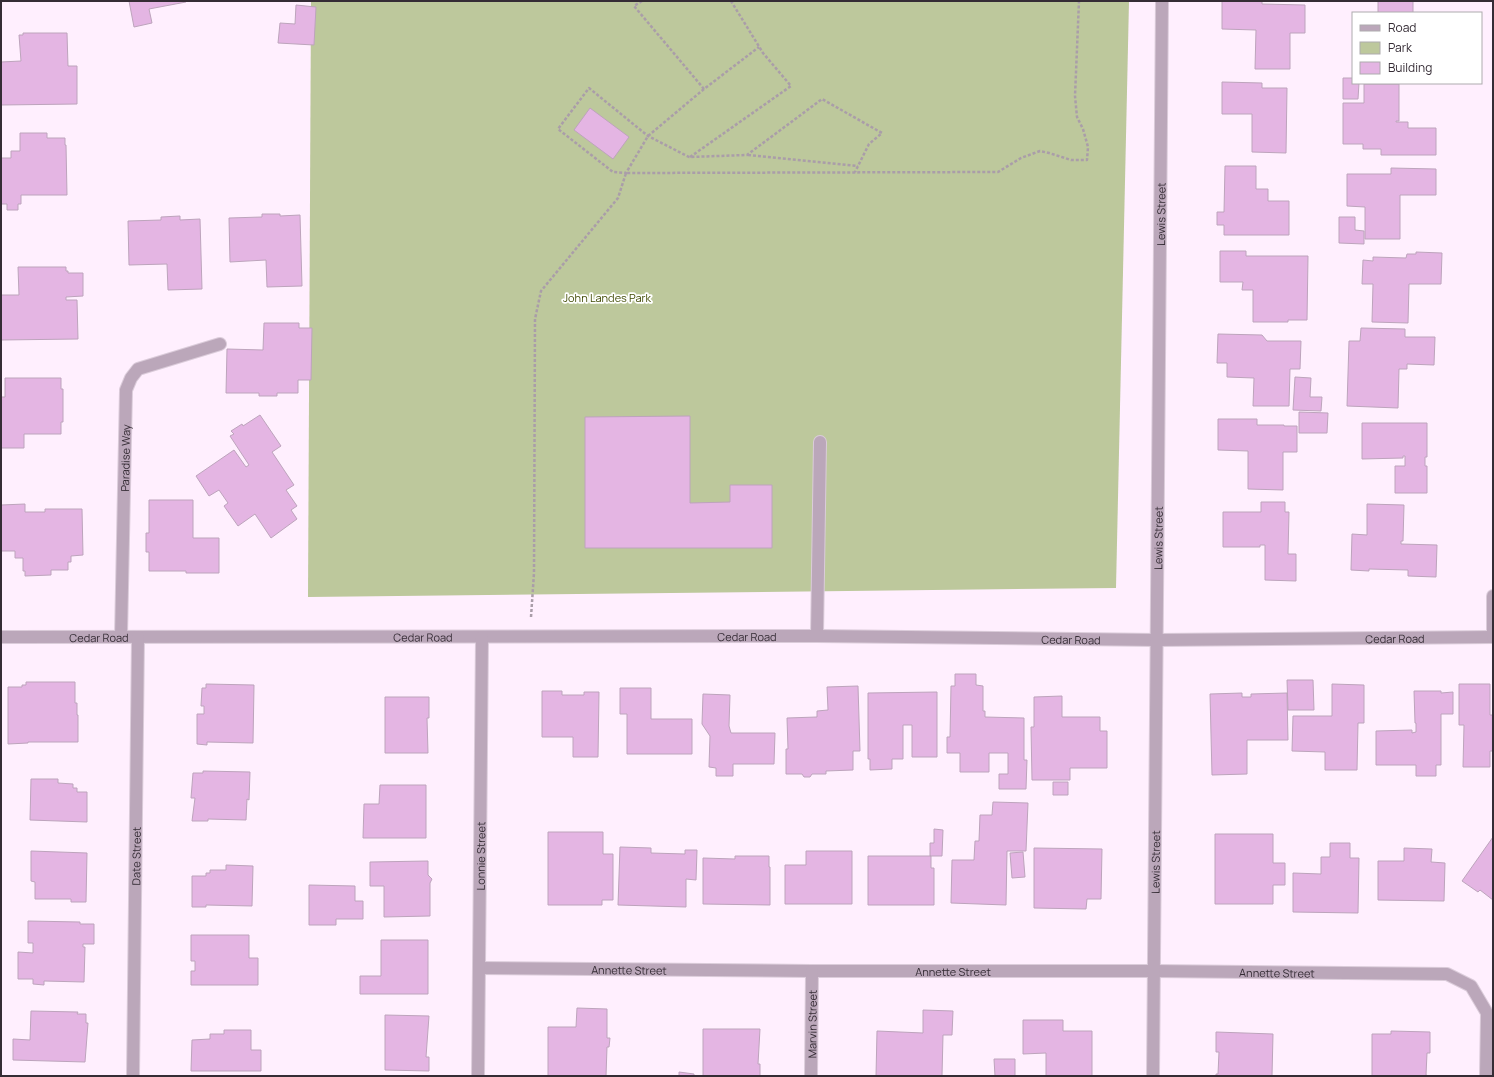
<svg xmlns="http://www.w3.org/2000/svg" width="1494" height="1077" viewBox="0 0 1494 1077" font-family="Manrope,sans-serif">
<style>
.green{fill:#bdc89c}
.building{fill:#e4b5e3;stroke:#bda4bc}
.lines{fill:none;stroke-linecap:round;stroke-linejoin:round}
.lane-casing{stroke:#dbccda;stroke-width:14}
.street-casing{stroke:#dbccda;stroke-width:14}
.path{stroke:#aa9da9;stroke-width:2.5;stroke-dasharray:3 2;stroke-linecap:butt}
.lane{stroke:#bba7ba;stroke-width:12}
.street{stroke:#bba7ba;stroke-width:12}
.labels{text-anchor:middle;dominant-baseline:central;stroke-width:3.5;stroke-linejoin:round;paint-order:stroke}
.street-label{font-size:11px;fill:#352c35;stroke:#fff}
.park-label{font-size:11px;fill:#404b04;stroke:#fff}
</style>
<rect width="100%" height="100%" fill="#ffeffe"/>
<path class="green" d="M311 1H1129L1116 588 308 597Z"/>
<path class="building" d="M129 1H186V2L149 9 152 23 134 27Z
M1222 1H1262V4L1305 5V33H1290V69H1255L1256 30 1222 29Z
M1378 1H1413V13H1378Z
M296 5 316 7 314 45 278 43 280 23 295 24Z
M23 33H67L68 66H77V104L1 105V62L21 61 19 35H23Z
M1343 78H1353V83H1359L1358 99H1343Z
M1222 82 1262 83V88H1287L1286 153 1252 152V114H1222Z
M1364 84H1399V121H1396V122H1408V128H1436V155H1381V149H1363V144H1343V103H1364Z
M590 108 629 137 613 159 574 130Z
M20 133H47V138H65V145H66L67 195H21V204H18V210H7V204H1V158H11V151H20Z
M1225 166H1256V189H1268V201H1289V235H1224V225H1217V212H1224Z
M1391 168 1436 169V195H1400V239H1365V207L1347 206V174H1391Z
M262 214H280V216L300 215 302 286 267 287 266 260 230 262 229 218 262 217Z
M180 216V220L200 219 202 289 168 290 167 264 129 265 128 221 161 220V217Z
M1339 217H1355V230L1364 231V244L1339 243Z
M1220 251H1246V256H1308L1307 320H1288V322H1253V290H1242L1243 282H1220Z
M1416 252 1442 253 1441 284H1409L1408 323 1372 322 1373 284H1362L1363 260 1373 261V257L1406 258 1407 254H1416Z
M18 267H66V271H68V273H83V296L66 297V300H77L78 339 1 340V295H19Z
M264 323H299V328H312L311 380H298V393H277V396H259V393H226L227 349 263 350Z
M1361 328 1405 329V337H1435L1434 365 1407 364V369H1399L1398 408 1347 406 1349 341H1360Z
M1218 334 1262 335 1267 341H1301L1300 369H1290L1289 406H1253L1254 378 1227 377V363H1217Z
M1295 377 1311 378 1310 397H1322L1321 411 1293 410Z
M5 378H61V389H63V422H61V434H24V448H1V397H5Z
M1299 412 1328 413 1327 433H1299Z
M260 415 281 446 272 452 294 485 286 490 297 506 291 510 297 519 271 538 255 514 238 526 224 506 228 503 219 490 209 496 196 476 234 450 246 467 249 465 230 436 234 434 231 431 242 424 243 426Z
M690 416V503L730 502V485H772V548H585V417Z
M1218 419H1257V425H1284V426H1297V452H1283V490L1248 489V451L1218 450Z
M1362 423H1427V457H1425V466H1427V493H1395V466H1405V456H1403V458L1362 459Z
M149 500H193V538H219V573H186V571H149V552H146V533H149Z
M1261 502H1285V512H1289L1288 554H1296V581L1265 580V545H1260V547H1223V512H1261Z
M25 504V512H45V509H82L83 555 71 556V562H68V570H51V575L25 576V571H23V558H15V551H1V505Z
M1367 504 1404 505 1403 541H1401V544L1437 545 1436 577 1408 576V570L1369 569V571L1351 570 1352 534 1367 535Z
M955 674H976V685L983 686V711H985V717L1024 718V760H1027L1026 789H999V774H1008V753H989V772H960V753H947V737H950L951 686H955Z
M1287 680H1313L1314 710H1288Z
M26 682H75V703H77V715H78V742H28V743L8 744V687H22V685H26Z
M206 684 254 685 253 743 207 742V745L197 744V714H204V706H201L202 688H206Z
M1332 684 1364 685V723H1358L1357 770H1325V752L1292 751 1293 716H1332Z
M1459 684H1490V715H1493V751H1490V767H1463L1464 725H1459Z
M858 686 860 751H853V770L826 771V774H812L810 777H804L802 774H786V749H788L787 718 817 717V711L828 710 827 687Z
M620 688H651V719H692V754H627V714H620Z
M542 691H562V695H584V692H599L598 757H573V737H542Z
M1414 691H1441V693L1453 692V714H1441V765H1436V776H1416V765H1376V731L1412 730V733L1416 732V723H1415Z
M937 692V757H912V725H903V759H892V769L870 770V759H868V693Z
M1242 693V697H1251V694L1287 693 1288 740H1247V774L1212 775 1210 694Z
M703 694 730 695 729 726 731 733H775L774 764H733V776H716V768L709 767 710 736 702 724Z
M1062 696V717H1100V731H1107V768H1070V780H1032L1031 727H1034V697Z
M385 697H429V718H427L428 753H385Z
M203 771 250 772 249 800 247 799 246 820 208 819V821H192L195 798H191L193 773H203Z
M31 779H58V783L73 784V788H77V792H87V822L30 820Z
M1053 782H1068V795H1053Z
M380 785H426V838H363L364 804H379Z
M993 802 1028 803 1026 851H1007L1006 905 951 903 952 860H974L975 841H979L980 815H992Z
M934 829 943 830 942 856H930V843H934Z
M548 832H603V854H613V900H602V905H548Z
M1215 834H1273V863H1285V885H1273V904H1215Z
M1493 837V900L1480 890 1478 892 1462 881Z
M1330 843H1350V858H1359L1358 913 1293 912V873L1321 874V857H1330Z
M620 847 651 848V853L685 854V850H697L696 880 686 879V907L618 905Z
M1034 848 1102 849 1101 899H1087L1086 909 1034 908Z
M1404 848 1432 849 1431 862 1445 863 1444 901 1378 900V861H1404Z
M31 851 87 853 86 902H71V899H35V882L31 881Z
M806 851H852V904H785V865H806Z
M1023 852 1025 877 1012 878 1010 853Z
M735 856H769V867H770V905L703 904V858L735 859Z
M868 856H931V868H934V905H868Z
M428 861V875L432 879 430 883V916L384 917V886H370V862Z
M226 865 253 866 252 906 206 905V907H192V876H206V873H210V870H226Z
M309 885 355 886V901H363V919H336V925H309Z
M28 921 80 922V924H94V944H83V947H85L84 982 44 981V985L33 984V979H18V952L33 953V943H28Z
M191 935H249V958H258V985H191V971H195V961H191Z
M381 940H428V994H360V976H381Z
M577 1008 607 1009V1038H610L609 1047H607L606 1076H548V1027H576Z
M923 1010 953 1011 952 1035H943L942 1076H876L877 1031 923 1033Z
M31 1011 78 1012 77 1014H86V1023H88L85 1062 13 1060V1039L30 1040Z
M385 1015 429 1016 426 1057H429V1071L385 1070Z
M1023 1020H1063V1031H1092V1076H1046V1053L1023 1054Z
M703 1029H760L758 1064H760V1076H703Z
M224 1030H251V1050H261V1071H191L192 1040 210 1039V1034H224Z
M1391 1031 1430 1032V1053H1427L1426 1075 1429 1076H1372V1034H1391Z
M1216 1032 1273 1034 1272 1076H1216V1074H1218L1219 1052H1216Z
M994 1059H1015V1076H995Z
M679 1072 694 1074V1076H679Z"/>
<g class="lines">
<g class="lane-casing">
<path id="lane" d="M817 636 820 442"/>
</g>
<g class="street-casing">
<g id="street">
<path id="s1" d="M1 637 817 636 1157 640 1493 637"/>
<path id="s2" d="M121 637 126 390 131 378 138 369 220 344"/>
<path d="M1493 637V596"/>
<path id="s3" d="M479 968 812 971H1154L1447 974 1471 986 1487 1013 1486 1076"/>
<path id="s4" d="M133 1076 138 637"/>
<path id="s5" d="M478 1076 482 637"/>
<path id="s6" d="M811 1076 812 971"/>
<path id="s7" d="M1153 1076 1162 1"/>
</g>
</g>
<path class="path" d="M642 1 634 6 704 89 759 47
M704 89 648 136 626 173 613 172 558 129 589 88 648 136 689 157 747 155 822 99 882 133 869 144 855 172
M748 155 858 166
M690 157 791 86 763 53 731 1
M531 617 534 573 535 319 541 291 618 198 626 173 998 172 1021 158 1040 151 1049 153 1071 160H1087L1088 147 1083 129 1077 117 1075 96 1079 1"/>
<use href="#lane" class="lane"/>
<use href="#street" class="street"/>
</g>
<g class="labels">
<g class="street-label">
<text stroke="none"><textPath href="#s7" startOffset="862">Lewis Street</textPath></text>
<text stroke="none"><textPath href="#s2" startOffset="179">Paradise Way</textPath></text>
<text stroke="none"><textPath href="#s7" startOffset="538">Lewis Street</textPath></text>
<text stroke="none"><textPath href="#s1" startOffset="746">Cedar Road</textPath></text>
<text stroke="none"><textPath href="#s1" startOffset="98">Cedar Road</textPath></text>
<text stroke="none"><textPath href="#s1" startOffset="422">Cedar Road</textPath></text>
<text stroke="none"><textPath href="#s1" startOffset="1394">Cedar Road</textPath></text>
<text stroke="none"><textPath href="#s1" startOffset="1070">Cedar Road</textPath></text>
<text stroke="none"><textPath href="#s4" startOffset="220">Date Street</textPath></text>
<text stroke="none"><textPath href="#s5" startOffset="220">Lonnie Street</textPath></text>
<text stroke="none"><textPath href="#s7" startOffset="214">Lewis Street</textPath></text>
<text stroke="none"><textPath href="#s3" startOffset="150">Annette Street</textPath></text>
<text stroke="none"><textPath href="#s3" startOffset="474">Annette Street</textPath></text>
<text stroke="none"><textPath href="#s3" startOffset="798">Annette Street</textPath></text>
<text stroke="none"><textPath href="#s6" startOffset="52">Marvin Street</textPath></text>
</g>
<g class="park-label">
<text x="607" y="297">John Landes Park</text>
</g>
</g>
<rect width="1494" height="1077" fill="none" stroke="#352c35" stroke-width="4"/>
<rect x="1352" y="12" width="130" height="72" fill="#ffffff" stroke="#aeabae"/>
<rect x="1360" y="25" width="20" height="6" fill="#bba7ba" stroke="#aeabae"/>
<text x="1388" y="32" font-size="12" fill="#352c35">Road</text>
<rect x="1360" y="42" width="20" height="12" fill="#bdc89c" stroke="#aeabae"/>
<text x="1388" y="52" font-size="12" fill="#352c35">Park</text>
<rect x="1360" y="62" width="20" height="12" fill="#e4b5e3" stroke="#aeabae"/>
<text x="1388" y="72" font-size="12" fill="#352c35">Building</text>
</svg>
